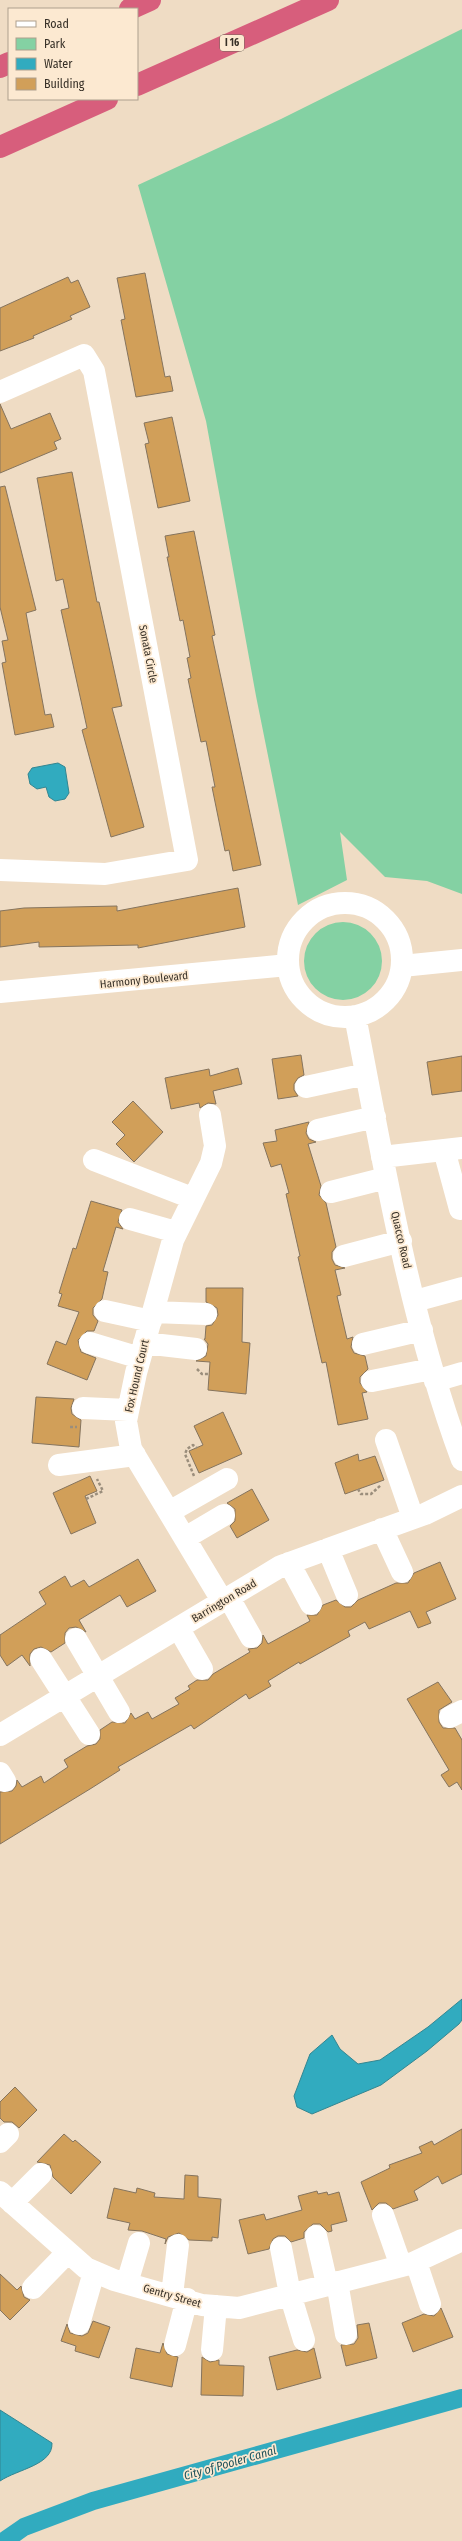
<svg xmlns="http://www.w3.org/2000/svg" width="462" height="2541" viewBox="0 0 462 2541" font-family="'Fira Sans Condensed',sans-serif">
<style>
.green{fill:#84d1a3}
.water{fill:#31abbf;stroke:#338691}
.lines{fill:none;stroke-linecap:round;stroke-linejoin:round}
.canal{stroke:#31abbf;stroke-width:18}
.building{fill:#d19f59;stroke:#85745e}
.path{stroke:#9b8e7c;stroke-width:2.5;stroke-dasharray:3 2;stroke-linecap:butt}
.minor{stroke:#fff;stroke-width:22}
.highway{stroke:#d75e7c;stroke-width:22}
.labels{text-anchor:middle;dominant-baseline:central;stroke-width:3.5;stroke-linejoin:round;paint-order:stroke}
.shield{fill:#fce9d1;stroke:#72685a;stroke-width:1}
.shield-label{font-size:10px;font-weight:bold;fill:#373027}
.street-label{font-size:11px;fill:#373027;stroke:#fce9d1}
.water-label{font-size:12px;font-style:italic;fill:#20525a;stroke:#fce9d1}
</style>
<rect width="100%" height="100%" fill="#efdcc4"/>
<path class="green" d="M462 29V894L427 881 385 877 340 832 347 880 298 905 256 696 206 421 138 185 281 119Z
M304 961a39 39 0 1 1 78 0a39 39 0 1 1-78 0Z"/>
<path class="water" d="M58 763 65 767 69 793 65 799 55 801 49 797 46 787 37 789 30 784 28 774 32 768Z
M462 1999V2020L459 2024 427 2051 381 2085 312 2114 297 2107 294 2096 310 2054 332 2035 340 2049 358 2064 380 2060 428 2027Z
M0 2410 52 2443C53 2465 18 2469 0 2481Z"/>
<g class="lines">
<path class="canal" d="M4 2541 24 2527 93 2501 462 2398"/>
</g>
<path class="building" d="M145 273 165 377 170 376 173 391 136 397 121 320 125 319 117 278Z
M68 277 71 283 78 280 90 307 70 316 72 319 33 336 34 338 0 351V308Z
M0 404 11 429 50 413 61 439 54 442 57 449 0 473Z
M172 417 190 501 158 508 145 444 149 443 144 423Z
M72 472 97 602H99L122 706 112 708 144 827 111 837 82 730 87 728 61 610 69 608 63 579 56 581 37 478Z
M5 486 36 610 26 613 45 715 51 714 54 727 15 735 2 663 6 662 2 641 8 640 0 607V487Z
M194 531 215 635 212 636 261 865 233 871 229 850 225 851 212 787H215L206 741 201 742 188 679 191 678 187 658 190 657 183 620 180 621 167 557H169L165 536Z
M238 888 245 927 138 948V945L39 947V942L0 947V911L24 908 117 906V911Z
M301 1055 304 1075 298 1078 294 1084V1090L298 1096 278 1099 272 1059Z
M462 1056V1091L432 1095 427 1062Z
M238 1068 242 1084 213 1091 216 1104 208 1103 200 1108 199 1103 171 1109 165 1078 209 1069 210 1076Z
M133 1101 163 1132 134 1162 116 1144 125 1135 112 1122Z
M309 1122 306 1133 309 1139 316 1142 308 1144 321 1186 319 1195 326 1203 336 1247 332 1252V1259L335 1265 345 1268 335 1270 341 1295 337 1296 347 1339 353 1337 351 1347 354 1353 365 1356 368 1369 360 1377V1383L367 1392 362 1393 368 1419 338 1425 326 1362 322 1363 298 1257 300 1256 286 1194 289 1193 281 1164 271 1167 263 1143 277 1141 275 1130Z
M91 1201 122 1210 118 1222 123 1229 116 1227 103 1271 108 1272 102 1299 93 1308V1315L98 1321 94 1331H87L78 1340 81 1352 96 1358 87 1380 47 1364 56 1341 66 1345 79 1312 58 1306 62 1294 59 1293 73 1248 76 1249Z
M206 1288H243L242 1342 250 1343 246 1394 208 1390 210 1362 196 1361 206 1356 208 1344 204 1339H205L206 1326 212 1325 218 1315 217 1308 206 1302Z
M36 1397 74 1399 71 1408 72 1414 81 1420 79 1447 32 1443Z
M223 1412 242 1454 199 1473 189 1451 203 1445 194 1426Z
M358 1454 359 1461 375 1456 384 1480 345 1494 335 1463Z
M90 1476 97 1491 85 1496 96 1523 71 1534 53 1493Z
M252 1489 269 1520 237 1538 230 1526 235 1521V1509L227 1503Z
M138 1559 156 1591 127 1607 120 1595 79 1620 86 1632 76 1627 69 1628 65 1633V1643L51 1652 41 1647 34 1649 30 1654V1666L22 1655 7 1666 0 1655V1635L46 1604 39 1592 65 1576 71 1587 84 1580 89 1587Z
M440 1562 456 1599 426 1612 431 1623 418 1628 410 1611 369 1629 365 1622 348 1631 350 1636 300 1664 299 1662 268 1681 271 1686 249 1699 246 1694 194 1729 191 1725 118 1767 120 1770 90 1789 0 1844V1792L12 1791 16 1786 17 1780 22 1787 41 1776 44 1783 68 1767 64 1760 87 1746 96 1744 100 1739V1730L112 1722 125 1723 131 1713 135 1719 148 1712 152 1719 179 1704 175 1698 190 1689 188 1686 197 1680H208L213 1674 250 1652 248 1649 257 1648 262 1643 263 1635 268 1644 310 1621 307 1615H317L323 1605 336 1600 345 1607H351L358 1600 396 1583H408L414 1573Z
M438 1682 452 1702 439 1710V1722L443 1728H455L462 1740V1790L457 1782 449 1787 441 1775 449 1770 407 1699Z
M15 2087 37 2110 19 2128 12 2122H4L0 2118V2102Z
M462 2129V2174L442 2184 438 2176 414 2191 418 2200 393 2209 386 2203H379L372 2210 361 2182 390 2168 389 2165 422 2153 419 2147 432 2141 434 2145Z
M64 2134 73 2142 75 2140 101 2162 71 2194 53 2177 50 2165 37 2162Z
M185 2175 198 2176V2197L221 2199 218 2238 212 2237V2241L189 2240 179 2233 168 2237 165 2244 166 2239 142 2231 128 2230 130 2223 107 2218 114 2188 136 2193 137 2188 155 2193 154 2197 184 2199Z
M317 2191 318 2194 327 2192 328 2195 339 2192 347 2221 331 2225 332 2231 328 2232 320 2224H313L304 2232V2238L291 2242 285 2236H278L273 2239 269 2249 248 2254 239 2220 264 2214 266 2220 302 2210 298 2196Z
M0 2274 17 2290 21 2286 24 2297 30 2300 10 2320 0 2310Z
M441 2308 453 2337 413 2352 402 2323 424 2314 434 2316Z
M93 2321 110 2327 99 2358 75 2351 76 2346 61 2341 67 2324 70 2333 82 2336 88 2333Z
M369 2323 377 2358 346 2366 341 2345 354 2344 358 2338 357 2325Z
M163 2343 167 2354 178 2357 172 2387 130 2378 136 2348 160 2353Z
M314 2348 321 2378 277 2390 269 2357 297 2350 307 2352Z
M202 2357 210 2362 219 2360V2365L244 2366 243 2396 201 2395Z"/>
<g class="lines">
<path class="path" d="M197 1369 202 1374H209
M70 1427H77
M194 1476 185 1454 187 1449 193 1445 197 1448
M358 1489 361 1494H371L381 1485
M86 1499 103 1491 97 1479"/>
<path class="minor" d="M0 392 84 355 94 371 187 860 105 874 0 870
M288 960a57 57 0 1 1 114 0a57 57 0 1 1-114 0Z
M402 966 462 960
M0 992 288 965
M355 1016C384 1165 409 1317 462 1460
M306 1087 366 1074
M210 1115 215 1146 211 1163 173 1240 136 1373 126 1421 131 1449 223 1602
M318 1130 375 1117
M444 1150 460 1209
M382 1157 462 1148
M94 1160 192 1198
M331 1192 386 1178
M130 1219 176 1232
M344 1256 401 1241
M415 1301 462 1288
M105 1311 151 1321
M153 1312 206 1314
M90 1343 140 1358
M144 1343 196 1349
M363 1344 422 1330
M372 1381 431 1369
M435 1381 462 1373
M83 1408 128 1410
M386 1440 413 1518
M59 1465 135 1455
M169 1512 227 1479
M382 1529 402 1572
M185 1538 224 1515
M328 1549 347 1595
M289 1563 311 1604
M229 1598 251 1637
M179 1629 202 1669
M76 1639 119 1712
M41 1659 89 1734
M450 1717 462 1711
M0 1735 281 1566 425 1514 462 1496
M0 1773 5 1781
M0 2142 8 2134
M0 2192 86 2268 114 2280 202 2305 239 2308 413 2263 462 2240
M12 2203 41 2174
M383 2215 401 2266
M316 2236 327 2284
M281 2248 290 2294 304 2340
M416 2262 430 2304
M337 2282 346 2334
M127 2283 139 2243
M33 2288 67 2253
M172 2295 178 2245
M79 2324 94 2272
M175 2345 187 2299
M212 2350 216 2306"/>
<path class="highway" d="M130 9 150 0
M0 67 9 63
M137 85 328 0
M0 147 107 99"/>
</g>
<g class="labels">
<rect class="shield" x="220" y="35" width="24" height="16" rx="3"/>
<g class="shield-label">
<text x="232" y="43">I 16</text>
</g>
<g class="street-label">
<text transform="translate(148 654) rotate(79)">Sonata Circle</text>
<text transform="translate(144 980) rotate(-6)">Harmony Boulevard</text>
<text transform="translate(401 1240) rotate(77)">Quacco Road</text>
<text transform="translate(137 1376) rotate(-77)">Fox Hound Court</text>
<text transform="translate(224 1601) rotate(-31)">Barrington Road</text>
<text transform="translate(172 2296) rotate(16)">Gentry Street</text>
</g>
<g class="water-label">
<text transform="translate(230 2463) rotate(-16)">City of Pooler Canal</text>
</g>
</g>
<rect x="8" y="8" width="130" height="92" fill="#fce9d1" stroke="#ad9f8d"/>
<rect x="16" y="21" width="20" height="6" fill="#ffffff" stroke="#ad9f8d"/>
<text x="44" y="28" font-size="12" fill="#373027">Road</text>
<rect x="16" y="38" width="20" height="12" fill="#84d1a3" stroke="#ad9f8d"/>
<text x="44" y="48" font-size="12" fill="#373027">Park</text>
<rect x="16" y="58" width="20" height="12" fill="#31abbf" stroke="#ad9f8d"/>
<text x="44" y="68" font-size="12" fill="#373027">Water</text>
<rect x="16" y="78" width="20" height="12" fill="#d19f59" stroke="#ad9f8d"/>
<text x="44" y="88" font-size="12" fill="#373027">Building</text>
</svg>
